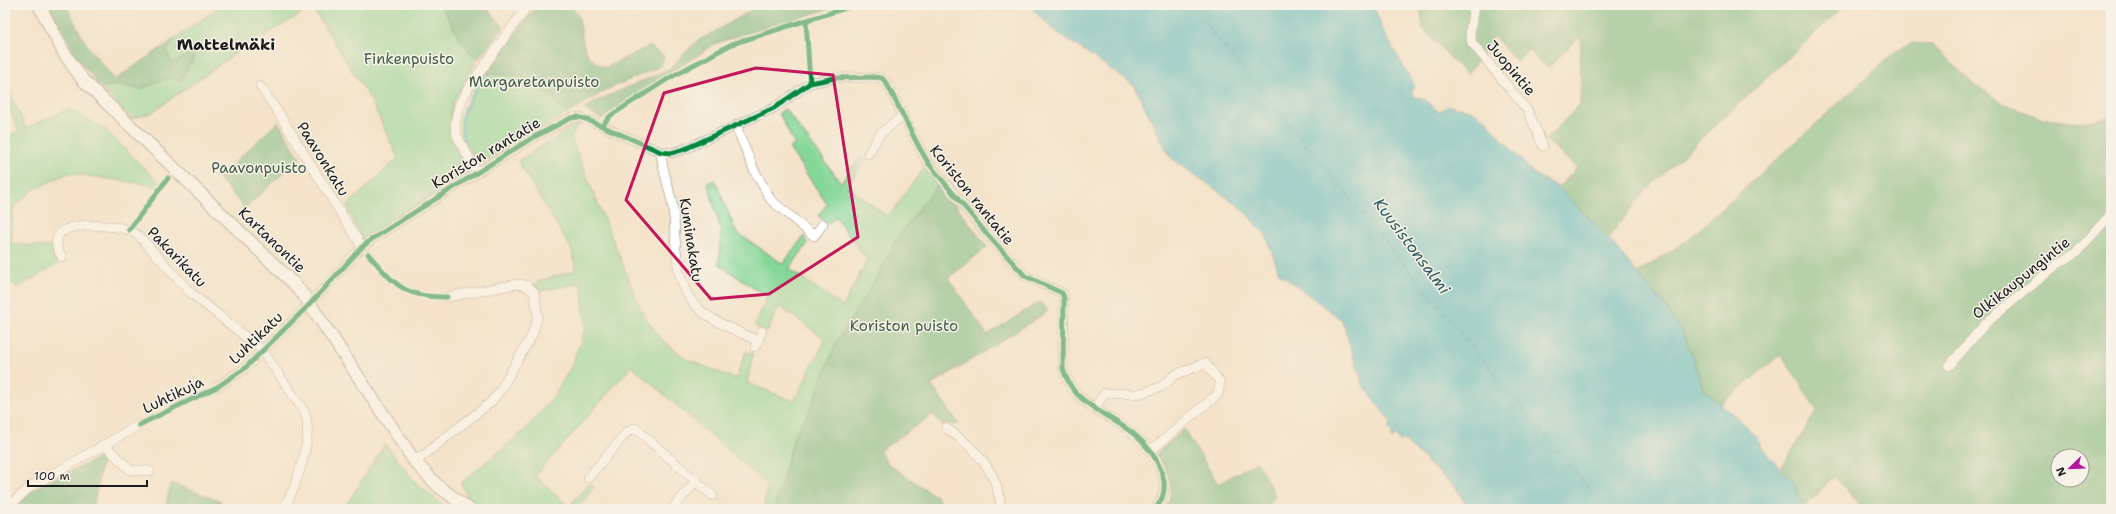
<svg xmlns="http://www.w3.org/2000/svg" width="2116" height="514" viewBox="0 0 2116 514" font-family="'Shantell Sans',sans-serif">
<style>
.green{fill:#85d798;stroke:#507a5a}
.forest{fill:#6cb880;stroke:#446a4e;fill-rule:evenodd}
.water{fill:#4ebbc8;stroke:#356c72}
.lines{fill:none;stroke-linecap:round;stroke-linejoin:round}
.stream{stroke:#4ebbc8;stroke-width:2.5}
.ferry{stroke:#305c61;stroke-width:1;stroke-dasharray:5 4;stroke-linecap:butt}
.minor-casing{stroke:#888073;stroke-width:10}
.tertiary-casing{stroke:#888073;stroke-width:14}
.minor{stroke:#fff;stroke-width:9}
.tertiary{stroke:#fff;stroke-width:12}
.cycleway-casing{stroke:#f7f3e8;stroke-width:8}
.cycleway{stroke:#00873e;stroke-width:5}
.marked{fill:none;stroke:#c2185b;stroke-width:3;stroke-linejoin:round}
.labels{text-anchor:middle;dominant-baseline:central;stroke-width:3;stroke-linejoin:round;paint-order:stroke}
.park-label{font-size:15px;fill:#415d47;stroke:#f7f3e8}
.street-label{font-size:15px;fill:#1c1c1c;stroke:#f7f3e8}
.neighbourhood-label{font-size:16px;font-weight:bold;fill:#1c1c1c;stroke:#f7f3e8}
.water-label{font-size:16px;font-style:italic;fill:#305c61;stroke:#f7f3e8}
</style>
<rect width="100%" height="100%" fill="#f7f3e8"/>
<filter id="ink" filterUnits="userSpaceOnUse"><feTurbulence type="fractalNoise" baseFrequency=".025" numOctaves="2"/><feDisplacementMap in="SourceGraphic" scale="8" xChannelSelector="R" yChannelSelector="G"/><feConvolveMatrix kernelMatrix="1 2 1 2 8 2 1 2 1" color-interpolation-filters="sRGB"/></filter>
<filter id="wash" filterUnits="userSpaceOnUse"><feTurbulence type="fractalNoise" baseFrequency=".012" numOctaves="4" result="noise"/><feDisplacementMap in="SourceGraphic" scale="16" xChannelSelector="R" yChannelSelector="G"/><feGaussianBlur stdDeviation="0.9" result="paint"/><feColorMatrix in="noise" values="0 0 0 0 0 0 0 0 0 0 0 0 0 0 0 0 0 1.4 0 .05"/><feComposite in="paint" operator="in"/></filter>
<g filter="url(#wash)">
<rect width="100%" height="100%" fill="#f4e3ca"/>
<path class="green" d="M216 5H441L461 41 477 60 453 102 450 121 456 150 466 165 465 175 362 240 347 206 398 158 371 100 312 7 243 48 151 113 129 119 131 118 95 81 108 73 115 80 216 10Z
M538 5H570L559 38 591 99 484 162 479 163C472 154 463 142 461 131 455 106 521 27 538 5Z
M5 83 26 128 69 109 106 130 159 183 157 186 68 173 33 190 13 208 11 244 52 247 57 264 17 288 5 273V138L19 131 5 100Z
M785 109 841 183 860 157 865 160 847 186 888 217 926 165 987 247 948 278 987 335 1040 302 1048 311 931 385 959 424H941L933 414 879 451 889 465 937 497 943 509H764L767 485 632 366 535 476 569 507 589 483 594 487 577 509H477L472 506 461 483 525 430 552 398 570 369 586 327 581 283 540 291 533 286 539 281 576 270 572 250 518 161 579 123 571 138 637 300 647 320 660 338 686 359 736 379 746 351 753 354 747 383 794 401 826 339 779 306 767 332 755 326 767 297 719 264 721 231 708 183 715 180 736 232 783 264 804 236 805 240 808 243 789 269 843 307 867 260 835 216 829 224 818 216 827 204 789 148 795 145 779 113Z
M385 444 416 483 448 509H344Z"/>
<path class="forest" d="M49 5H66L86 44 115 80 176 38 167 51 172 64 193 52 195 56 181 80 165 78 140 90 118 85 101 87 78 59Z
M441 5H484L504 27 477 60 461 41Z
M538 5H570C573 9 578 14 579 19 584 41 580 58 606 68L649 46 664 56 661 66 606 90 568 113 539 86 520 76 487 74Z
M761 5H841L716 43 602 119 584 109 597 101 669 69 696 42Z
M1420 5H1845L1645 191 1608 238 1558 187 1577 168 1546 140 1580 104 1581 35 1548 68 1528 50 1517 62 1494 36 1467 75 1423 29Z
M1913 43 1932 45 1975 85 2008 106 2043 119 2080 123 2111 116V509H1864L1834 476 1803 508 1793 481 1781 469 1817 410 1781 354 1721 404 1704 390 1685 337 1664 305 1637 273 1688 240 1896 51ZM2058 456H2082V480H2058Z
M278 122 300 158 245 208 218 178Z
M938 184 987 247 948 278 987 335 1040 302 1048 311 931 385 959 424H941L933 414 879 451 889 465 937 497 943 509H774L795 434 809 412 836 343 874 282 897 238Z
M1184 429 1218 484 1257 462 1275 496 1265 509H1165C1177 487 1169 474 1156 454Z
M103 456 93 509H12L35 488Z
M171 483 221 501 218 509H165Z"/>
<path class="water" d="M1029 5H1373L1384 33 1415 86 1411 92 1414 97 1422 98 1439 112 1448 106 1470 110 1487 120 1494 130 1534 174 1558 187 1608 238 1664 305 1685 337 1704 390 1749 428 1769 457 1793 481 1804 509H1468L1457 489 1403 440 1400 441 1395 435 1392 440 1390 438 1393 434 1388 427 1392 424 1362 383 1342 320 1279 273 1266 235 1239 206 1170 157 1134 85 1051 28Z"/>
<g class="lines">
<path class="stream" d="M464 141C454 116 471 96 485 76"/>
<path class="ferry" d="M1190 5 1606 509"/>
</g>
</g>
<g filter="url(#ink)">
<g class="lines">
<g class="minor-casing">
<path id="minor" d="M1474 5 1470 33 1472 43 1528 111 1543 146
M260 86 278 112 362 247
M736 126 754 170 771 200 814 236 823 224
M661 152C662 171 670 189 673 208 677 241 672 285 699 309 715 323 738 331 758 341
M868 154 880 134 903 115
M477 173 457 136 455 124 459 105 469 87 528 5
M62 257C36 217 109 224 128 230 132 231 136 234 139 236L191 293 262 350 304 411C315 433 296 489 283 509
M5 307 6 306
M755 347 762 331
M1949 366 1985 324 2055 266 2076 253 2111 214
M217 387 244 369 310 304 362 247 372 239 532 138 571 118 579 117 588 120 661 152 671 153 685 149 774 108 810 83 835 78 874 77 882 78 887 84 919 147 929 164 986 233 1025 276 1062 293 1064 298 1063 369C1066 378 1070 387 1077 394 1093 411 1117 420 1135 435 1155 452 1177 485 1155 509
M1094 408 1105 393 1138 394 1161 387 1175 375 1205 363 1220 382 1218 394 1150 451
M946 428C975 447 999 473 1001 509
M105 445 130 470 150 471
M415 462 491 402 500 391 532 335 538 317 534 292 526 285 517 284 447 297
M588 478 627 432 635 428 713 496
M6 509 30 487 139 425
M672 509 697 480"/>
</g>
<g class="tertiary-casing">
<path id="tertiary" d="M39 5 64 53 83 80 292 282 306 298 415 462 438 486 469 509"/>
</g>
<use href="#minor" class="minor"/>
<use href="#tertiary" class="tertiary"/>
<g class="cycleway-casing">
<path id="cycleway" d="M806 20 810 83
M602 126 610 116 671 77 732 44 855 5
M129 230 168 178
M368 254C395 284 403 298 447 297
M139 425 217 387 244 369 310 304 362 247 372 239 532 138 571 118 579 117 588 120 661 152 671 153 685 149 774 108 810 83 835 78 874 77 882 78 887 84 919 147 929 164 986 233 1025 276 1062 293 1064 298 1063 369C1066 378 1070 387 1077 394 1093 411 1117 420 1135 435 1155 452 1177 485 1155 509"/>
</g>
<use href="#cycleway" class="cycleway"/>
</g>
</g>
<path d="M0 0H2116V514H0ZM756 68 833 75 858 237 769 294 711 299 626 200 664 93Z" fill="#f4e3ca" fill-opacity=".55" fill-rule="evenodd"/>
<path class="marked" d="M756 68 833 75 858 237 769 294 711 299 626 200 664 93Z"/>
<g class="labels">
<g class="park-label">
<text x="409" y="59">Finkenpuisto</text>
<text x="534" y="82">Margaretanpuisto</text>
<text x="259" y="168">Paavonpuisto</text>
<text x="904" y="326">Koriston puisto</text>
</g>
<g class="street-label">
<text transform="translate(1511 68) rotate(50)">Juopintie</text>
<text transform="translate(486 153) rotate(-31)">Koriston rantatie</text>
<text transform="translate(323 159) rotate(58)">Paavonkatu</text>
<text transform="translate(972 195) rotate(51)">Koriston rantatie</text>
<text transform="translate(272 240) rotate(44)">Kartanontie</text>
<text transform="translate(691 240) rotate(81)">Kuminakatu</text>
<text transform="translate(177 257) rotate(46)">Pakarikatu</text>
<text transform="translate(2021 278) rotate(-39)">Olkikaupungintie</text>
<text transform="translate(256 338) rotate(-44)">Luhtikatu</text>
<text transform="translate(173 395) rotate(-26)">Luhtikuja</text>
</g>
<g class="neighbourhood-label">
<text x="226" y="44">Mattelmäki</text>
</g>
<g class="water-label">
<text transform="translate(1412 246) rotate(53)">Kuusistonsalmi</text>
</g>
</g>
<rect width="2116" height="514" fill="none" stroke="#f7f3e8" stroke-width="20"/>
<g transform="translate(2070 468) rotate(247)"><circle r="19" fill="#f7f3e8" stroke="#9f9d96"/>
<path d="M0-3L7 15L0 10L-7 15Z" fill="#b5179e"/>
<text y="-6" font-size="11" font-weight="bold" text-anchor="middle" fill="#1c1c1c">N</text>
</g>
<path d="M28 480v6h119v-6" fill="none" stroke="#1c1c1c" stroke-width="2"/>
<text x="34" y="480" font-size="12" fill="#1c1c1c" stroke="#f7f3e8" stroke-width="3" paint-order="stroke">100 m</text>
</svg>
